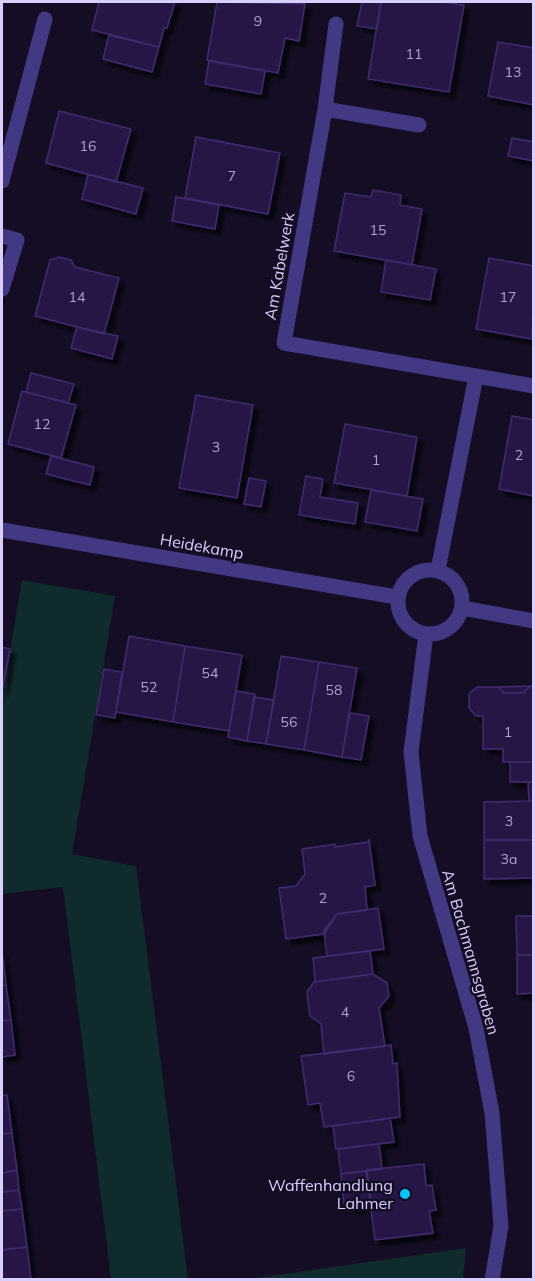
<svg xmlns="http://www.w3.org/2000/svg" width="535" height="1281" viewBox="0 0 535 1281" font-family="Mulish,sans-serif">
<style>
.green{fill:#102b2d}
.building{fill:#271945;stroke:#412a71;stroke-width:1.5;filter:url(#shadow)}
.lines{fill:none;stroke-linecap:round;stroke-linejoin:round}
.minor{stroke:#443783;stroke-width:15}
.poi-dot{fill:#00c2fa;stroke:#140d23;stroke-width:2}
.labels{text-anchor:middle;dominant-baseline:central;stroke-width:5;stroke-linejoin:round;paint-order:stroke}
.number-label{font-size:14px;fill:#aea2d0}
.street-label{font-size:16px;fill:#dbcfff;stroke:#140d23}
.poi-label{font-size:16px;fill:#dbcfff;stroke:#140d23;text-anchor:end}
</style>
<defs>
<filter id="shadow"><feDropShadow dx="5.5" dy="5.5" stdDeviation="1.5" flood-color="#0009"/></filter>
</defs>
<rect width="100%" height="100%" fill="#140d23"/>
<path class="green" d="M22 580 115 596 72 854 136 866 188 1279H111L63 887 2 894V698Z
M466 1248 463 1279H248Z"/>
<path class="building" d="M99 2H175L167 28H164L159 47 92 30Z
M217 2 305 4 299 41 285 38 278 73 207 60Z
M362 2H381L377 29 357 26Z
M381 2H442L464 5 449 92 368 79Z
M109 35 159 47 152 72 103 59Z
M498 42 534 48V105L488 96Z
M209 61 265 71 261 94 205 84Z
M59 111 131 129 116 182 46 163Z
M196 137 280 153 268 214 185 198Z
M512 138 534 142V161L508 156Z
M88 174 143 188 136 214 82 199Z
M373 190 401 195 400 205 422 209 412 265 334 251 345 193 371 197Z
M176 197 219 205 215 229 172 221Z
M59 257 71 260 75 267 119 278 104 334 35 316 50 260Z
M489 258 534 266 532 339 476 329Z
M386 260 436 269 430 300 381 292Z
M77 327 118 336 112 359 71 348Z
M31 373 74 384 68 403 26 392Z
M22 391 76 405 61 458 8 444Z
M196 395 253 405 237 498 179 488Z
M512 416 534 420V496L499 489Z
M345 424 417 437 407 496 334 483Z
M51 456 94 467 90 485 46 474Z
M306 476 323 479 320 497 358 503 355 524 299 515Z
M249 478 266 481 261 507 244 504Z
M371 490 423 499 417 531 365 522Z
M129 636 185 646 173 722 116 712Z
M185 646 242 655 229 731 173 722Z
M2 647 10 649 2 692Z
M281 656 319 662 304 750 266 744Z
M319 662 357 668 342 757 304 750Z
M104 669 122 672 115 718 96 715Z
M530 686H534V762H503V749H483V716H476L469 708V694L477 687H498L504 693H523Z
M530 686 523 693H504L498 687Z
M236 691 255 694 247 741 228 737Z
M254 697 274 700 266 744 247 741Z
M349 713 369 716 361 760 342 757Z
M510 762H534V782H510Z
M528 782H534V801H529Z
M529 801H534V840H484V802Z
M369 840 375 885 365 887 367 910 337 914 324 934 286 939 279 888 296 886 305 874 302 849 335 844V847L368 842Z
M484 840H534V878L484 879Z
M378 908 384 949 327 956 324 931 337 914Z
M516 916H534V955H517Z
M2 950 6 985 2 986Z
M370 951 373 974 315 982 313 958Z
M517 955H534V993L517 994Z
M373 974 387 983 389 996 379 1008 385 1046 324 1054 321 1024 310 1016 307 992 314 982Z
M6 985 11 1020 2 1021V986Z
M11 1020 15 1055 2 1057V1021Z
M391 1045 393 1064 397 1063 400 1117 324 1127 320 1103 308 1105 301 1056Z
M2 1095H7L12 1133 2 1134Z
M390 1118 394 1142 336 1149 333 1126Z
M12 1133 17 1170 2 1173V1134Z
M379 1144 382 1169 341 1174 338 1149Z
M424 1164 426 1186 432 1185 436 1210 429 1211 433 1233 375 1240 366 1170Z
M17 1170 19 1190 2 1192V1173Z
M367 1171 371 1205 350 1208 344 1204 341 1174Z
M19 1190 22 1209 2 1211V1192Z
M22 1209 27 1247 2 1250V1211Z
M27 1247 31 1280H2V1250Z"/>
<g class="lines">
<path class="minor" d="M336 24 325 109 284 343 534 386
M325 109 419 125
M2 181 45 19
M2 236 17 240 2 289
M2 530 397 597
M398 602a32 32 0 1 1 64 0a32 32 0 1 1-64 0Z
M438 570 476 376
M462 608 534 621
M426 634 411 752 420 836 476 1028 492 1113 501 1226 492 1280"/>
</g>
<circle class="poi-dot" cx="405" cy="1194" r="6"/>
<g class="labels">
<g class="number-label">
<text x="258" y="21">9</text>
<text x="414" y="54">11</text>
<text x="513" y="72">13</text>
<text x="88" y="146">16</text>
<text x="232" y="176">7</text>
<text x="378" y="230">15</text>
<text x="77" y="297">14</text>
<text x="508" y="297">17</text>
<text x="42" y="424">12</text>
<text x="216" y="447">3</text>
<text x="519" y="455">2</text>
<text x="376" y="460">1</text>
<text x="210" y="673">54</text>
<text x="149" y="687">52</text>
<text x="334" y="690">58</text>
<text x="289" y="722">56</text>
<text x="508" y="732">1</text>
<text x="509" y="821">3</text>
<text x="509" y="859">3a</text>
<text x="323" y="898">2</text>
<text x="345" y="1012">4</text>
<text x="351" y="1076">6</text>
</g>
<g class="street-label">
<text transform="translate(279 266) rotate(-80)">Am Kabelwerk</text>
<text transform="translate(202 546) rotate(10)">Heidekamp</text>
<text transform="translate(471 952) rotate(74)">Am Bachmannsgraben</text>
</g>
<g class="poi-label">
<text x="393" y="1185">Waffenhandlung<tspan x="393" dy="18">Lahmer</tspan></text>
</g>
</g>
<rect width="535" height="1281" fill="none" stroke="#dbcfff" stroke-width="6"/>
</svg>
